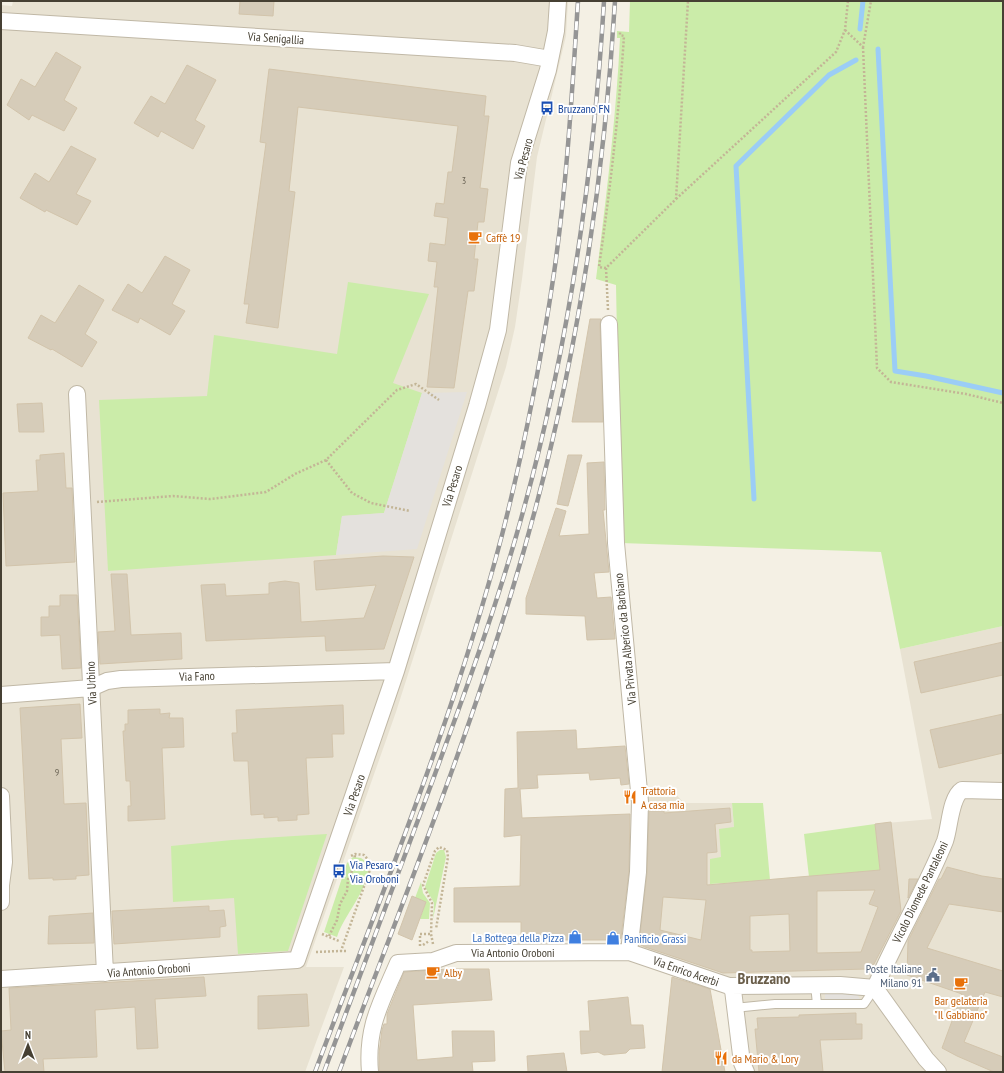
<svg xmlns="http://www.w3.org/2000/svg" width="1004" height="1073" viewBox="0 0 1004 1073" font-family="'PT Sans Narrow',sans-serif">
<style>
.residential{fill:#e8e2d2}
.green{fill:#cbeca9}
.parking{fill:#e4e1dd}
.lines{fill:none;stroke-linecap:round;stroke-linejoin:round}
.stream{stroke:#9bcdf6;stroke-width:5}
.building{fill:#d6ccb9;stroke:#d2c4ab;fill-rule:evenodd}
.lane-casing{stroke:#c0b8a6;stroke-width:10}
.street-casing{stroke:#c0b8a6;stroke-width:18}
.path{stroke:#c3b596;stroke-width:2.5;stroke-dasharray:2 2;stroke-linecap:butt}
.lane{stroke:#fff;stroke-width:8}
.street{stroke:#fff;stroke-width:16}
.rail-casing{stroke:#959595;stroke-width:4.5}
.rail{stroke:#fff;stroke-width:3;stroke-dasharray:9;stroke-linecap:butt}
.labels{text-anchor:middle;dominant-baseline:central;stroke-width:4;stroke-linejoin:round;paint-order:stroke}
.number-label{font-size:10px;fill:#6a6354}
.street-label{font-size:12px;fill:#464033;stroke:#fff}
.transit-label{font-size:12px;fill:#164399;stroke:#fff;text-anchor:start}
.food-label{font-size:12px;fill:#c56008;stroke:#fff;text-anchor:start}
.shop-label{font-size:12px;fill:#366cbe;stroke:#fff;text-anchor:end}
.service-label{font-size:12px;fill:#4e5e75;stroke:#fff;text-anchor:end}
.district-label{font-size:16px;font-weight:bold;fill:#6a5e4a;stroke:#fff}
</style>
<rect width="100%" height="100%" fill="#f4f0e4"/>
<path class="residential" d="M13 1H568L566 36 537 157 522 279 515 327 506 367 396 712 306 967H344L305 1072H1V5L12 6Z
M1003 626V1072H746L733 990 629 952 647 788 671 789 684 803H732L734 827 711 884 880 870 875 824 932 819 900 649Z"/>
<path class="green" d="M630 1H1003V626L900 649 881 552 621 543 616 285 596 279C606 199 616 119 620 38H617V31L629 32Z
M348 282 429 294 393 383 422 393 384 513 342 516 336 555 108 571 99 400 207 396 214 335 337 354Z
M732 803H763L770 880 710 884V859L721 857 719 829 734 827Z
M875 824 880 870 809 877 804 834Z
M327 834 288 951 238 954 234 898 173 902 171 846 232 840Z
M440 850H444L446 857 433 919 434 903 425 887 436 853Z
M353 857 361 858 368 863C371 888 344 914 337 937L324 932 347 863Z
M421 882 423 893 430 903 429 919H420L426 902 415 898Z"/>
<path class="parking" d="M467 392 417 549 336 555 342 516 384 513 422 393Z
M856 992 861 1001H825V993Z"/>
<g class="lines">
<path class="stream" d="M860 29 863 1
M878 49 895 371 926 376 1003 393
M754 499 736 166 829 75 856 60"/>
</g>
<path class="building" d="M240 1H274L273 16 239 14Z
M56 52 81 67 64 100 77 108 64 131 32 115 29 120 7 105 21 79 35 87Z
M187 65 216 80 195 120 205 126 193 149 161 131 158 137 134 123 151 96 165 104Z
M269 69 486 96 484 116H489L480 188 488 189 484 222H478L474 259H478L474 291H468L454 388 427 387 438 287H434L437 262 428 261 430 243 445 245 448 218 434 216 436 203 444 204 448 172H452L458 126 298 107 289 191 295 192 278 328 246 323 249 304H244L266 143 260 142Z
M71 146 96 159 76 194 91 201 77 225 46 210 45 212 20 198 35 173 49 182Z
M165 256 190 270 172 304 185 311 170 335 140 318 138 323 112 310 128 284 142 293Z
M79 285 104 300 85 334 97 342 82 367 52 349 51 350 28 338 41 315 55 323Z
M590 319H601L600 324 603 422H572Z
M42 403 44 432H19L17 404Z
M64 453 66 488H72L75 562 6 566 3 493 38 491 36 460H40V455Z
M568 455H582L568 506 557 504Z
M604 462 605 510H603L609 572 594 573 597 598 611 597 615 639 587 640 585 616 526 614V598L556 508 566 511 559 536 589 534 587 463Z
M383 556 414 557 384 649 326 651 325 636 206 641 201 585 225 584 226 596 269 594V583L285 581 299 583 301 622 364 618 376 585 316 590 314 561Z
M111 574H127L131 635 181 633 182 659 100 664 98 632 115 631Z
M60 595H77L81 668 62 669 60 635 41 636V617H49V606H60Z
M1003 642V675L921 693 914 662Z
M80 704 82 738 61 739 64 804 86 803 89 875 76 876V879L53 880V878L29 879 20 708Z
M343 705 344 734H332L333 757 306 758 309 814 297 815V820L278 821V817L264 818V814L251 815 248 761H234L232 733H237L236 710Z
M160 709V714L170 713 169 718H183L184 747 162 748 165 819 128 821V806H131L130 781H126L123 731H125V724H128V710Z
M1003 714V753L939 768 930 730Z
M576 730 577 749 625 746 629 784 621 785 620 778 590 780 589 773 537 775 538 788 520 789 522 818 630 814 629 871 621 938 618 940H521V922H454V888L520 886 521 835 504 837 505 789 518 788 517 732Z
M730 808 731 822 715 824 717 852 707 853V885L880 870 875 824 891 822 901 911 874 964 867 969 723 973 645 947 639 944 647 873 649 811H664V813ZM875 890 869 904 878 907 861 952 817 953V891ZM663 897 706 900 701 940 660 930ZM789 914 790 951 752 952V950H750V916Z
M947 867 982 876 1003 879V912L949 904 927 948 1003 971V997L985 992 964 1042 1003 1057V1072H994L957 1056 942 1048 962 994 907 975 908 941 939 879H941Z
M909 879H918L908 898Z
M412 896 426 902 412 940 398 934Z
M209 906V911L224 910 226 926 220 927V937L114 944 112 911Z
M93 913 94 943 48 944 49 916Z
M448 969H489L492 1000 413 1005 417 1060 453 1057 452 1031H494L495 1061 472 1062 473 1072 379 1071V1053L382 1030 384 1024H387V1014L404 972Z
M204 977 206 996 155 999 158 1048 137 1049 135 1007 95 1010 97 1057 43 1059 44 1072H5L1 1031 11 1030 9 988Z
M672 977 710 989 725 1072H662Z
M307 994 309 1026 258 1029V996Z
M628 997 631 1025H643L645 1048 630 1049 626 1053 604 1055 598 1052 581 1054 580 1031H590L588 1001Z
M856 1013V1024H862V1039L820 1040 823 1072H759L755 1029H758L757 1018 799 1017V1015Z
M564 1053 567 1072H528L527 1056Z"/>
<g class="lines">
<g class="lane-casing">
<path id="lane" d="M815 985 817 1004H864L875 988
M734 1008 775 1004H817"/>
</g>
<g class="street-casing">
<path id="street" d="M1 21 515 53 550 59
M609 324 616 543 640 802 638 872 629 952
M77 394 105 973
M1 695 91 688 107 681 121 679 396 671
M1 796 4 862 1 885
M1 886V902
M1 979 297 960 396 671 477 406 498 330 519 163 548 70 556 31 558 1
M729 986 733 990 742 1063 746 1072
M875 988C896 938 925 891 945 841 950 827 950 798 962 790L1003 791
M875 988 926 1059 938 1072
M370 1072C366 1027 381 1003 398 963L433 961 456 953 629 952 729 986 840 985 875 988"/>
</g>
<path class="path" d="M845 30 863 47 871 1
M863 47 877 368 891 382 966 394 1003 403
M676 199 836 52 845 30 848 1
M606 268 599 267C610 190 619 113 624 36L620 35V32
M608 310 606 268 676 199 688 1
M326 460 352 493 371 503 410 511
M97 502 173 496 210 499 266 492 295 474 326 460 397 390 416 384 439 400
M322 934 339 941
M329 936 337 920 340 904 347 891 348 879 354 867 355 854
M433 944 431 934 432 903 423 885 435 851 439 847 447 850 448 857 436 929
M423 945 429 941
M420 946V934H431
M346 951H341L371 867 370 862 364 855 355 854 351 856
M316 952 341 951"/>
<use href="#lane" class="lane"/>
<use href="#street" class="street"/>
<g class="rail-casing">
<path id="rail" d="M315 1072C381 895 454 719 502 535 524 449 541 361 554 273 567 183 572 92 578 1
M324 1072C355 988 387 904 418 820 452 728 487 635 515 540 566 365 593 184 604 1
M339 1072C398 913 462 756 511 594 570 402 603 201 615 1"/>
</g>
<use href="#rail" class="rail"/>
</g>
<defs>
<g id="bus-bare" transform="scale(1.08)"><path d="M-5-6H5V4H4V6H2V4H-2V6H-4V4H-5ZM-3.5-4V0h7V-4ZM-3.5 1.2v1.5H-2V1.2ZM2 1.2v1.5H3.5V1.2Z" fill="#1a4fb4" stroke="#fff" stroke-width="2.5" paint-order="stroke"/></g>
<g id="cafe-bare" transform="scale(1.08)"><path d="M-5.5-4.5H6V0H3Q3 3.5 0 3.5H-2.5Q-5.5 3.5-5.5 0ZM3-3.2v2h1.7v-2ZM-6 4.5H4V6H-6Z" fill="#e8710a" stroke="#fff" stroke-width="2.5" paint-order="stroke"/></g>
<g id="restaurant-bare" transform="scale(1.08)"><path d="M-5-6h1v4h1v-4h1v4h1v-4h1v5L-1.5 .5V6h-2V.5L-5-1ZM5-6V6H3V1.5H1.5Q1.5-4 5-6Z" fill="#e8710a" stroke="#fff" stroke-width="2.5" paint-order="stroke"/></g>
<g id="shop-bare" transform="scale(1.08)"><path d="M-5-2.5h2.3a2.7 3.5 0 0 1 5.4 0H5L5.5 6h-11ZM-1.5-2.5h3a1.5 2.3 0 0 0-3 0Z" fill="#3f7fe0" stroke="#fff" stroke-width="2.5" paint-order="stroke"/></g>
<g id="civic-bare" transform="scale(1.08)"><path d="M-.6-6.5H3V-4.5H.6V-3L4-1V1h2V6H-6V1h2V-1L-.6-3ZM-1.2 2.5V6h2.4V2.5Z" fill="#5c6f8a" stroke="#fff" stroke-width="2.5" paint-order="stroke"/></g>
</defs>
<g fill-rule="evenodd">
<use href="#bus-bare" x="547" y="108"/>
<use href="#cafe-bare" x="475" y="237"/>
<use href="#restaurant-bare" x="630" y="797"/>
<use href="#bus-bare" x="339" y="871"/>
<use href="#shop-bare" x="575" y="937"/>
<use href="#shop-bare" x="613" y="938"/>
<use href="#cafe-bare" x="433" y="972"/>
<use href="#civic-bare" x="933" y="975"/>
<use href="#cafe-bare" x="961" y="983"/>
<use href="#restaurant-bare" x="721" y="1058"/>
</g>
<g class="labels">
<g class="number-label">
<text x="464" y="180">3</text>
<text x="57" y="772">9</text>
</g>
<g class="street-label">
<text transform="translate(276 38) rotate(4)">Via Senigallia</text>
<text transform="translate(523 159) rotate(-75)">Via Pesaro</text>
<text transform="translate(452 486) rotate(-73)">Via Pesaro</text>
<text transform="translate(625 639) rotate(-96)">Via Privata Alberico da Barbiano</text>
<text transform="translate(197 676) rotate(-2)">Via Fano</text>
<text transform="translate(91 683) rotate(-93)">Via Urbino</text>
<text transform="translate(354 795) rotate(-71)">Via Pesaro</text>
<text transform="translate(920 892) rotate(-64)">Vicolo Diomede Pantaleoni</text>
<text x="513" y="952">Via Antonio Oroboni</text>
<text transform="translate(149 970) rotate(-4)">Via Antonio Oroboni</text>
<text transform="translate(686 971) rotate(19)">Via Enrico Acerbi</text>
</g>
<g class="transit-label">
<text x="558" y="108">Bruzzano FN</text>
<text x="350" y="864">Via Pesaro -<tspan x="350" dy="14">Via Oroboni</tspan></text>
</g>
<g class="food-label">
<text x="486" y="237">Caffè 19</text>
<text x="641" y="790">Trattoria<tspan x="641" dy="14">A casa mia</tspan></text>
<text x="444" y="972">Alby</text>
<text x="961" y="1000" text-anchor="middle">Bar gelateria<tspan x="961" dy="14">"Il Gabbiano"</tspan></text>
<text x="732" y="1058">da Mario &amp; Lory</text>
</g>
<g class="shop-label">
<text x="564" y="937">La Bottega della Pizza</text>
<text x="624" y="938" text-anchor="start">Panificio Grassi</text>
</g>
<g class="service-label">
<text x="922" y="968">Poste Italiane<tspan x="922" dy="14">Milano 91</tspan></text>
</g>
<g class="district-label">
<text x="764" y="978">Bruzzano</text>
</g>
</g>
<rect width="1004" height="1073" fill="none" stroke="#464033" stroke-width="4"/>
<g transform="translate(28 1045)" stroke="#ffffff" stroke-width="3" paint-order="stroke">
<path d="M0-3L7 15L0 10L-7 15Z" fill="#464033"/>
<text y="-6" font-size="11" font-weight="bold" text-anchor="middle" fill="#464033">N</text>
</g>
</svg>
